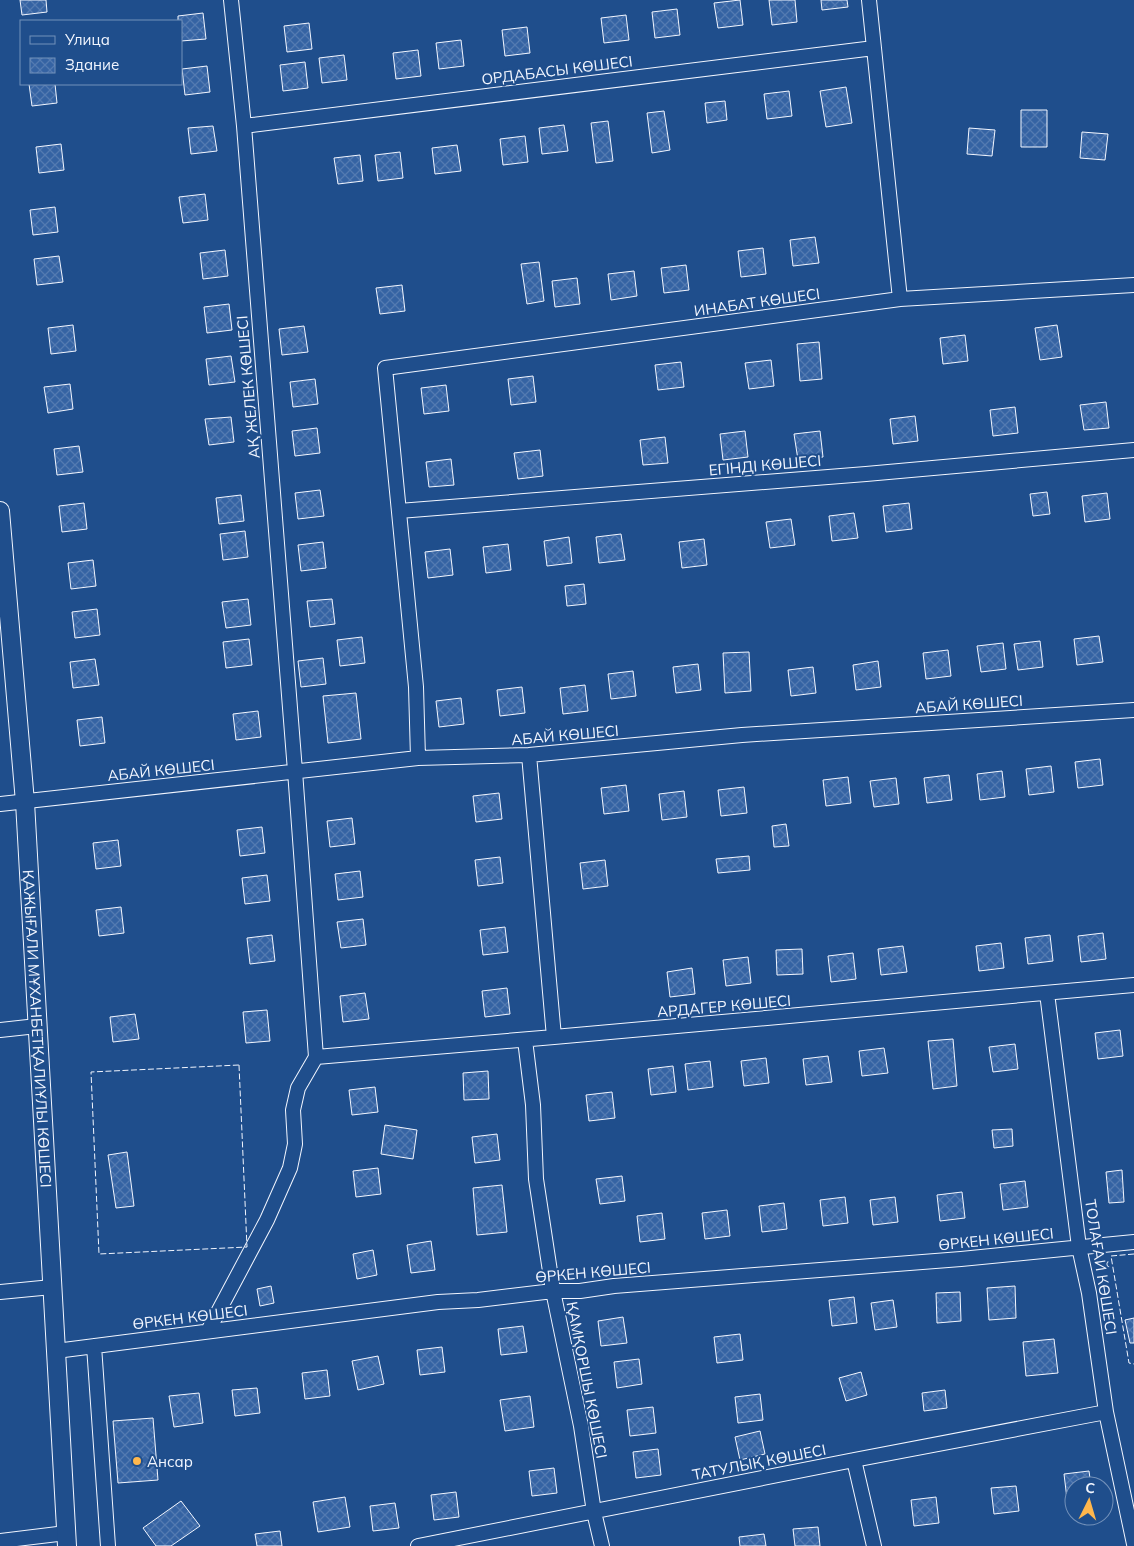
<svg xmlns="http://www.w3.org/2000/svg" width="1134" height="1546" viewBox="0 0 1134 1546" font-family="Mulish,sans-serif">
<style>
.building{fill:url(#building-cross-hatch);stroke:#f2f6ff}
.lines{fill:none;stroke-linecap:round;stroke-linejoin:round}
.minor-casing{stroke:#f2f6ff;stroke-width:16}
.tertiary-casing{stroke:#f2f6ff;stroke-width:20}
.minor{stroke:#1f4e8c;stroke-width:14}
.tertiary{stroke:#1f4e8c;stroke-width:18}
.fence{stroke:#f2f6ff;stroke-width:1;stroke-dasharray:6 2.5;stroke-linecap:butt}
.poi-dot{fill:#ffb74d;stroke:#1f4e8c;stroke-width:2}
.labels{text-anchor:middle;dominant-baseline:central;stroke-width:4;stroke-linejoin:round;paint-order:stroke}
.street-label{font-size:15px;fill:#f2f6ff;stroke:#1f4e8c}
.poi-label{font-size:15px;fill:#f2f6ff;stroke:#1f4e8c;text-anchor:start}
</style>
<defs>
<pattern id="building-cross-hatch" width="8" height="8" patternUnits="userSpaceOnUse" patternTransform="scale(1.25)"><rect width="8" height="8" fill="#3563a3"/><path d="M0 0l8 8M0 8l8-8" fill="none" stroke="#537ab1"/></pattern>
</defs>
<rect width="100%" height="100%" fill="#1f4e8c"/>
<path class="building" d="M20 0H46L47 12 22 15Z
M740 0 743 25 718 28 714 3Z
M769 0H795L797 22 772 25Z
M821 0H847L848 7 822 10Z
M677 9 680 35 655 38 652 12Z
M203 13 206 39 181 41V21H178V16Z
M626 15 629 40 604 43 601 18Z
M309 23 312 49 287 52 284 26Z
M527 27 530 53 505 56 502 30Z
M461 40 464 66 439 69 436 43Z
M418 50 421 76 396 79 393 53Z
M344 55 347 80 322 83 319 58Z
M305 62 308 88 283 91 280 65Z
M207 66 210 92 185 95 182 69Z
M29 84H55L57 103 32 106Z
M846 87 852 123 826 127 820 91Z
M789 91 792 116 767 119 764 94Z
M725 101 727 120 707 123 705 103Z
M1021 110H1047V147H1021Z
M664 111 670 150 652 153 647 113Z
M608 121 613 161 596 163 591 123Z
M564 125 568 151 542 154 539 128Z
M213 126 217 151 191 154 188 128Z
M969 128 995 130 992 156 967 154Z
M1082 132 1108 134 1105 160 1080 158Z
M525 136 528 162 503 165 500 139Z
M61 144 64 170 39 173 36 147Z
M457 145 461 171 435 174 432 148Z
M400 152 403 178 378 181 375 155Z
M360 155 363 181 338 184 334 158Z
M205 194 208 220 183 223 179 197Z
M55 207 58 232 33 235 30 210Z
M815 237 819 263 793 266 790 240Z
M763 248 766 274 741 277 738 251Z
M225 250 228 276 203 279 200 253Z
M59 256 63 282 37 285 34 259Z
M539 262 544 301 527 304 521 264Z
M686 265 689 290 664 293 661 268Z
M634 271 637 296 611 300 608 274Z
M577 278 580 304 555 307 552 281Z
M402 285 405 311 380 314 376 288Z
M229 304 232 330 207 333 204 307Z
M73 325 76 351 51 354 48 328Z
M1057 325 1062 357 1040 360 1035 328Z
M304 326 308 352 282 355 279 329Z
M965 335 968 361 943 364 940 338Z
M819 342 822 379 800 381 797 344Z
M231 356 235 382 209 385 206 359Z
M771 360 774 386 749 389 745 363Z
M681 362 684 387 658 390 655 365Z
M533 376 536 402 511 405 508 379Z
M315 379 318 404 293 407 290 382Z
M70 384 73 409 48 413 44 387Z
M446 385 449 411 424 414 421 388Z
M1106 402 1109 428 1084 430 1080 405Z
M1015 407 1018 433 993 436 990 410Z
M915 416 918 441 893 444 890 419Z
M231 417 234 442 209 445 205 419Z
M317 428 320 453 295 456 292 431Z
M745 431 748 457 723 460 720 434Z
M820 431 823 457 798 460 794 434Z
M665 437 668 463 643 465 640 440Z
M79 446 83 472 57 475 54 449Z
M540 450 543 476 518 479 514 453Z
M451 459 454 485 429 487 426 462Z
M320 490 324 516 298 519 295 493Z
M1047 492 1050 514 1033 516 1030 494Z
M1107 493 1110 519 1085 522 1082 496Z
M241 495 244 521 219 524 216 498Z
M84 503 87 529 62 532 59 506Z
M909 503 912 529 886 532 883 506Z
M854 513 858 538 832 541 829 516Z
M791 519 795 545 770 548 766 522Z
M245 531 248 557 223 560 220 534Z
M621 534 625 560 599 563 596 537Z
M569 537 572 563 547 566 544 541Z
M704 539 707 565 682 568 679 542Z
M323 542 326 568 301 571 298 545Z
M508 544 511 570 486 573 483 547Z
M450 549 453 575 428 578 425 552Z
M93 560 96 586 71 589 68 563Z
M584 584 586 604 567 606 565 586Z
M248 599 251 625 226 628 222 602Z
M332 599 335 624 310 627 307 601Z
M97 609 100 635 75 638 72 612Z
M1099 636 1103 662 1077 665 1074 639Z
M362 637 365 663 340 666 337 640Z
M249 639 252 665 226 668 223 642Z
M1040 641 1043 667 1018 670 1014 644Z
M1003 643 1006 669 981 672 977 646Z
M948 650 951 676 926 679 923 653Z
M749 652 751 691 725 693 723 653Z
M323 658 326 684 301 687 298 661Z
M95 659 99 685 73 688 70 662Z
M878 661 881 687 856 690 853 665Z
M698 664 701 690 676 693 673 667Z
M813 667 816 693 791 696 788 670Z
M633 671 636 696 611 699 608 674Z
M585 685 588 711 563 714 560 688Z
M522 687 525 713 500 716 497 690Z
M356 693 361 739 328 743 323 696Z
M461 698 464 724 439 727 436 701Z
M258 711 261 737 236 740 233 714Z
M102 717 105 743 80 746 77 720Z
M1100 759 1103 785 1078 788 1075 762Z
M1051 766 1054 792 1029 795 1026 769Z
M1002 771 1005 797 980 800 977 774Z
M949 775 952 800 927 803 924 778Z
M848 777 851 803 826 806 823 780Z
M896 778 899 804 874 807 870 781Z
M626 785 629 811 604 814 601 788Z
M744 787 747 813 721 816 718 790Z
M684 791 687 817 662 820 659 794Z
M499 793 502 819 476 822 473 796Z
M352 818 355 844 330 847 327 821Z
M786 824 789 846 774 847 772 826Z
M262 827 265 853 240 856 237 830Z
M118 840 121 866 96 869 93 843Z
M749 856 750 870 718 873 716 859Z
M500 857 503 883 478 886 475 860Z
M605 860 608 886 583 889 580 863Z
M360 871 363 897 338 900 335 874Z
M267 875 270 901 245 904 242 878Z
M121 907 124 933 99 936 96 910Z
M363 919 366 945 341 948 337 922Z
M505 927 508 952 483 955 480 930Z
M1103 933 1106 959 1081 962 1078 936Z
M272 935 275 961 250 964 247 938Z
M1050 935 1053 961 1028 964 1025 938Z
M1001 943 1004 968 979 971 976 946Z
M903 946 907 972 881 975 878 949Z
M802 949 803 974 777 975 776 950Z
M853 953 856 979 831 982 828 956Z
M748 957 751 983 726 986 723 960Z
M692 968 695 994 670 997 667 972Z
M507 988 510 1014 485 1017 482 991Z
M365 993 369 1019 343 1022 340 996Z
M267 1010 270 1041 246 1043 243 1012Z
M135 1014 139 1039 113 1042 110 1017Z
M1120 1030 1123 1056 1098 1059 1095 1033Z
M953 1039 957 1086 933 1089 928 1041Z
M1015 1044 1018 1069 993 1072 989 1047Z
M884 1048 888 1073 862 1076 859 1051Z
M828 1056 832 1082 806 1085 803 1059Z
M766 1058 769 1083 744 1086 741 1061Z
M710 1061 713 1087 688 1090 685 1064Z
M673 1066 676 1092 651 1095 648 1069Z
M488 1071 489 1099 464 1100 463 1073Z
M375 1087 378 1112 352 1115 349 1090Z
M612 1092 615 1118 589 1121 586 1095Z
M385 1125 417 1130 413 1159 381 1154Z
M1012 1129 1013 1146 994 1148 992 1130Z
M497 1134 500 1160 475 1163 472 1137Z
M127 1152 134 1206 116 1208 108 1155Z
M378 1168 381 1194 356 1197 353 1171Z
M1122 1170 1124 1202 1109 1203 1106 1172Z
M622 1176 625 1201 600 1204 596 1179Z
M1025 1181 1028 1207 1003 1210 1000 1184Z
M502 1185 507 1232 477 1235 473 1188Z
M962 1192 965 1218 940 1221 937 1195Z
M845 1197 848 1223 823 1226 820 1200Z
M895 1197 898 1222 873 1225 870 1200Z
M784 1203 787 1229 762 1232 759 1206Z
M727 1210 730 1236 705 1239 702 1213Z
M662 1213 665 1239 640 1242 637 1216Z
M431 1241 435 1270 411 1273 407 1245Z
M373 1250 377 1275 357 1279 353 1254Z
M271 1286 274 1303 260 1306 257 1289Z
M1015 1286 1016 1318 989 1320 987 1288Z
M960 1292 961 1321 937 1323 936 1293Z
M854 1297 857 1323 832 1326 829 1300Z
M893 1300 897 1327 875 1330 871 1303Z
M623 1317 627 1343 601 1346 598 1321Z
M1134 1318V1343H1130L1125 1320Z
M523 1326 527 1352 501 1355 498 1329Z
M740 1334 743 1360 717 1363 714 1337Z
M1054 1339 1058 1373 1026 1376 1023 1342Z
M442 1347 445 1372 420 1375 417 1350Z
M378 1356 384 1384 358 1390 352 1361Z
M639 1359 642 1384 617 1388 614 1362Z
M327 1370 330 1396 305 1399 302 1373Z
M861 1372 867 1395 846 1401 839 1378Z
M257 1388 260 1413 235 1416 232 1390Z
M945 1390 947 1408 924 1411 922 1393Z
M199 1393 203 1423 174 1427 169 1396Z
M760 1394 763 1420 738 1423 735 1397Z
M530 1396 534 1427 505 1431 500 1400Z
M653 1407 656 1433 630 1436 627 1410Z
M153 1418 158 1480 118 1483 113 1421Z
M760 1431 765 1454 740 1460 735 1437Z
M658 1449 661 1475 636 1478 633 1452Z
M554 1468 557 1493 532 1496 529 1471Z
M1089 1471 1091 1486H1074V1498L1067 1499 1064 1474Z
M1016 1486 1019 1511 994 1514 991 1488Z
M456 1492 459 1517 434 1520 431 1495Z
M345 1497 350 1527 318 1532 313 1502Z
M936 1497 939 1523 914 1526 911 1500Z
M181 1501 200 1526 171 1546H156L143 1528Z
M395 1503 399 1528 373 1531 370 1506Z
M818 1527 820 1546H795L793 1529Z
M280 1531 282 1546H257L255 1534Z
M764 1534 766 1546H740L739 1537Z"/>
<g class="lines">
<g class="minor-casing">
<path id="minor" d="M869 0 900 299
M244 126 874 48
M399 511 866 474 1134 450
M529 755 554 1037
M418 758 416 687 385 368 900 299 1134 285
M0 804 418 758 529 755 742 735 1134 710
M1047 993 1079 1247 1089 1293 1106 1412 1134 1544
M0 1030 37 1026
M525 1040 533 1105 536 1179 553 1291 581 1426 594 1512 602 1546
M316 1057 554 1037 1134 985
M0 1292 52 1287
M208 1331 267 1220 290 1168 295 1144 293 1110 298 1088 316 1057 295 771 244 126 231 0
M94 1346 108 1546
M56 1351 438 1302 478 1300 553 1291H580L614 1286 961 1259 1134 1242
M854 1460 874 1546
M0 1541 66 1533
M418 1546 854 1460 1106 1412"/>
</g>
<g class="tertiary-casing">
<g id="tertiary">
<path id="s1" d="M0 511 25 802 67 1546"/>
</g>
</g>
<use href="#minor" class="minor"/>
<use href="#tertiary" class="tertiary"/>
<path class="fence" d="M239 1065 247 1247 99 1254 91 1072Z
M1134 1254 1111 1256 1129 1363 1134 1364"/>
</g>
<circle class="poi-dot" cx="137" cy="1461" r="5"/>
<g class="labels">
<g class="street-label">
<text transform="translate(557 70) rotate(-7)">ОРДАБАСЫ КӨШЕСІ</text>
<text transform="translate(757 302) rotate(-8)">ИНАБАТ КӨШЕСІ</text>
<text transform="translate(248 387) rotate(-95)">АҚ ЖЕЛЕК КӨШЕСІ</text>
<text transform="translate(765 465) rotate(-5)">ЕГІНДІ КӨШЕСІ</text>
<text transform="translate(969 704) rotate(-4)">АБАЙ КӨШЕСІ</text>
<text transform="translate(565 735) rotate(-5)">АБАЙ КӨШЕСІ</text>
<text transform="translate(161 770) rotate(-6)">АБАЙ КӨШЕСІ</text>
<text transform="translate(724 1006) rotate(-5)">АРДАГЕР КӨШЕСІ</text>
<text stroke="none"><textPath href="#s1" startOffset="519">ҚАЖЫҒАЛИ МҰХАНБЕТҚАЛИҰЛЫ КӨШЕСІ</textPath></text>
<text transform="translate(996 1239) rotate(-6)">ӨРКЕН КӨШЕСІ</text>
<text transform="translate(1101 1267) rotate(81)">ТОЛАҒАЙ КӨШЕСІ</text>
<text transform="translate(593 1272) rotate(-5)">ӨРКЕН КӨШЕСІ</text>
<text transform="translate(190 1317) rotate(-7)">ӨРКЕН КӨШЕСІ</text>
<text transform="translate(587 1380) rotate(79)">ҚАМҚОРШЫ КӨШЕСІ</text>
<text transform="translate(759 1462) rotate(-11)">ТАТУЛЫҚ КӨШЕСІ</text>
</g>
<g class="poi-label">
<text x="147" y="1461">Ансар</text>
</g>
</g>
<rect x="20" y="20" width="162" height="65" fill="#1f4e8c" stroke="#7391ba"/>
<rect x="30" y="36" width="25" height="8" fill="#1f4e8c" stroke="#7391ba"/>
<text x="65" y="45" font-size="15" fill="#f2f6ff">Улица</text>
<rect x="30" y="58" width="25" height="15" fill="url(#building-cross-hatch)" stroke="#7391ba"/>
<text x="65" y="70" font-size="15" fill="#f2f6ff">Здание</text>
<g transform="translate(1089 1501) rotate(5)"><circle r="24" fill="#1f4e8c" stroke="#7391ba"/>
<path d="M0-4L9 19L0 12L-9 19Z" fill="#ffb74d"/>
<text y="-8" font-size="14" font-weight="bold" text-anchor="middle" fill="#f2f6ff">С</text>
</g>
</svg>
